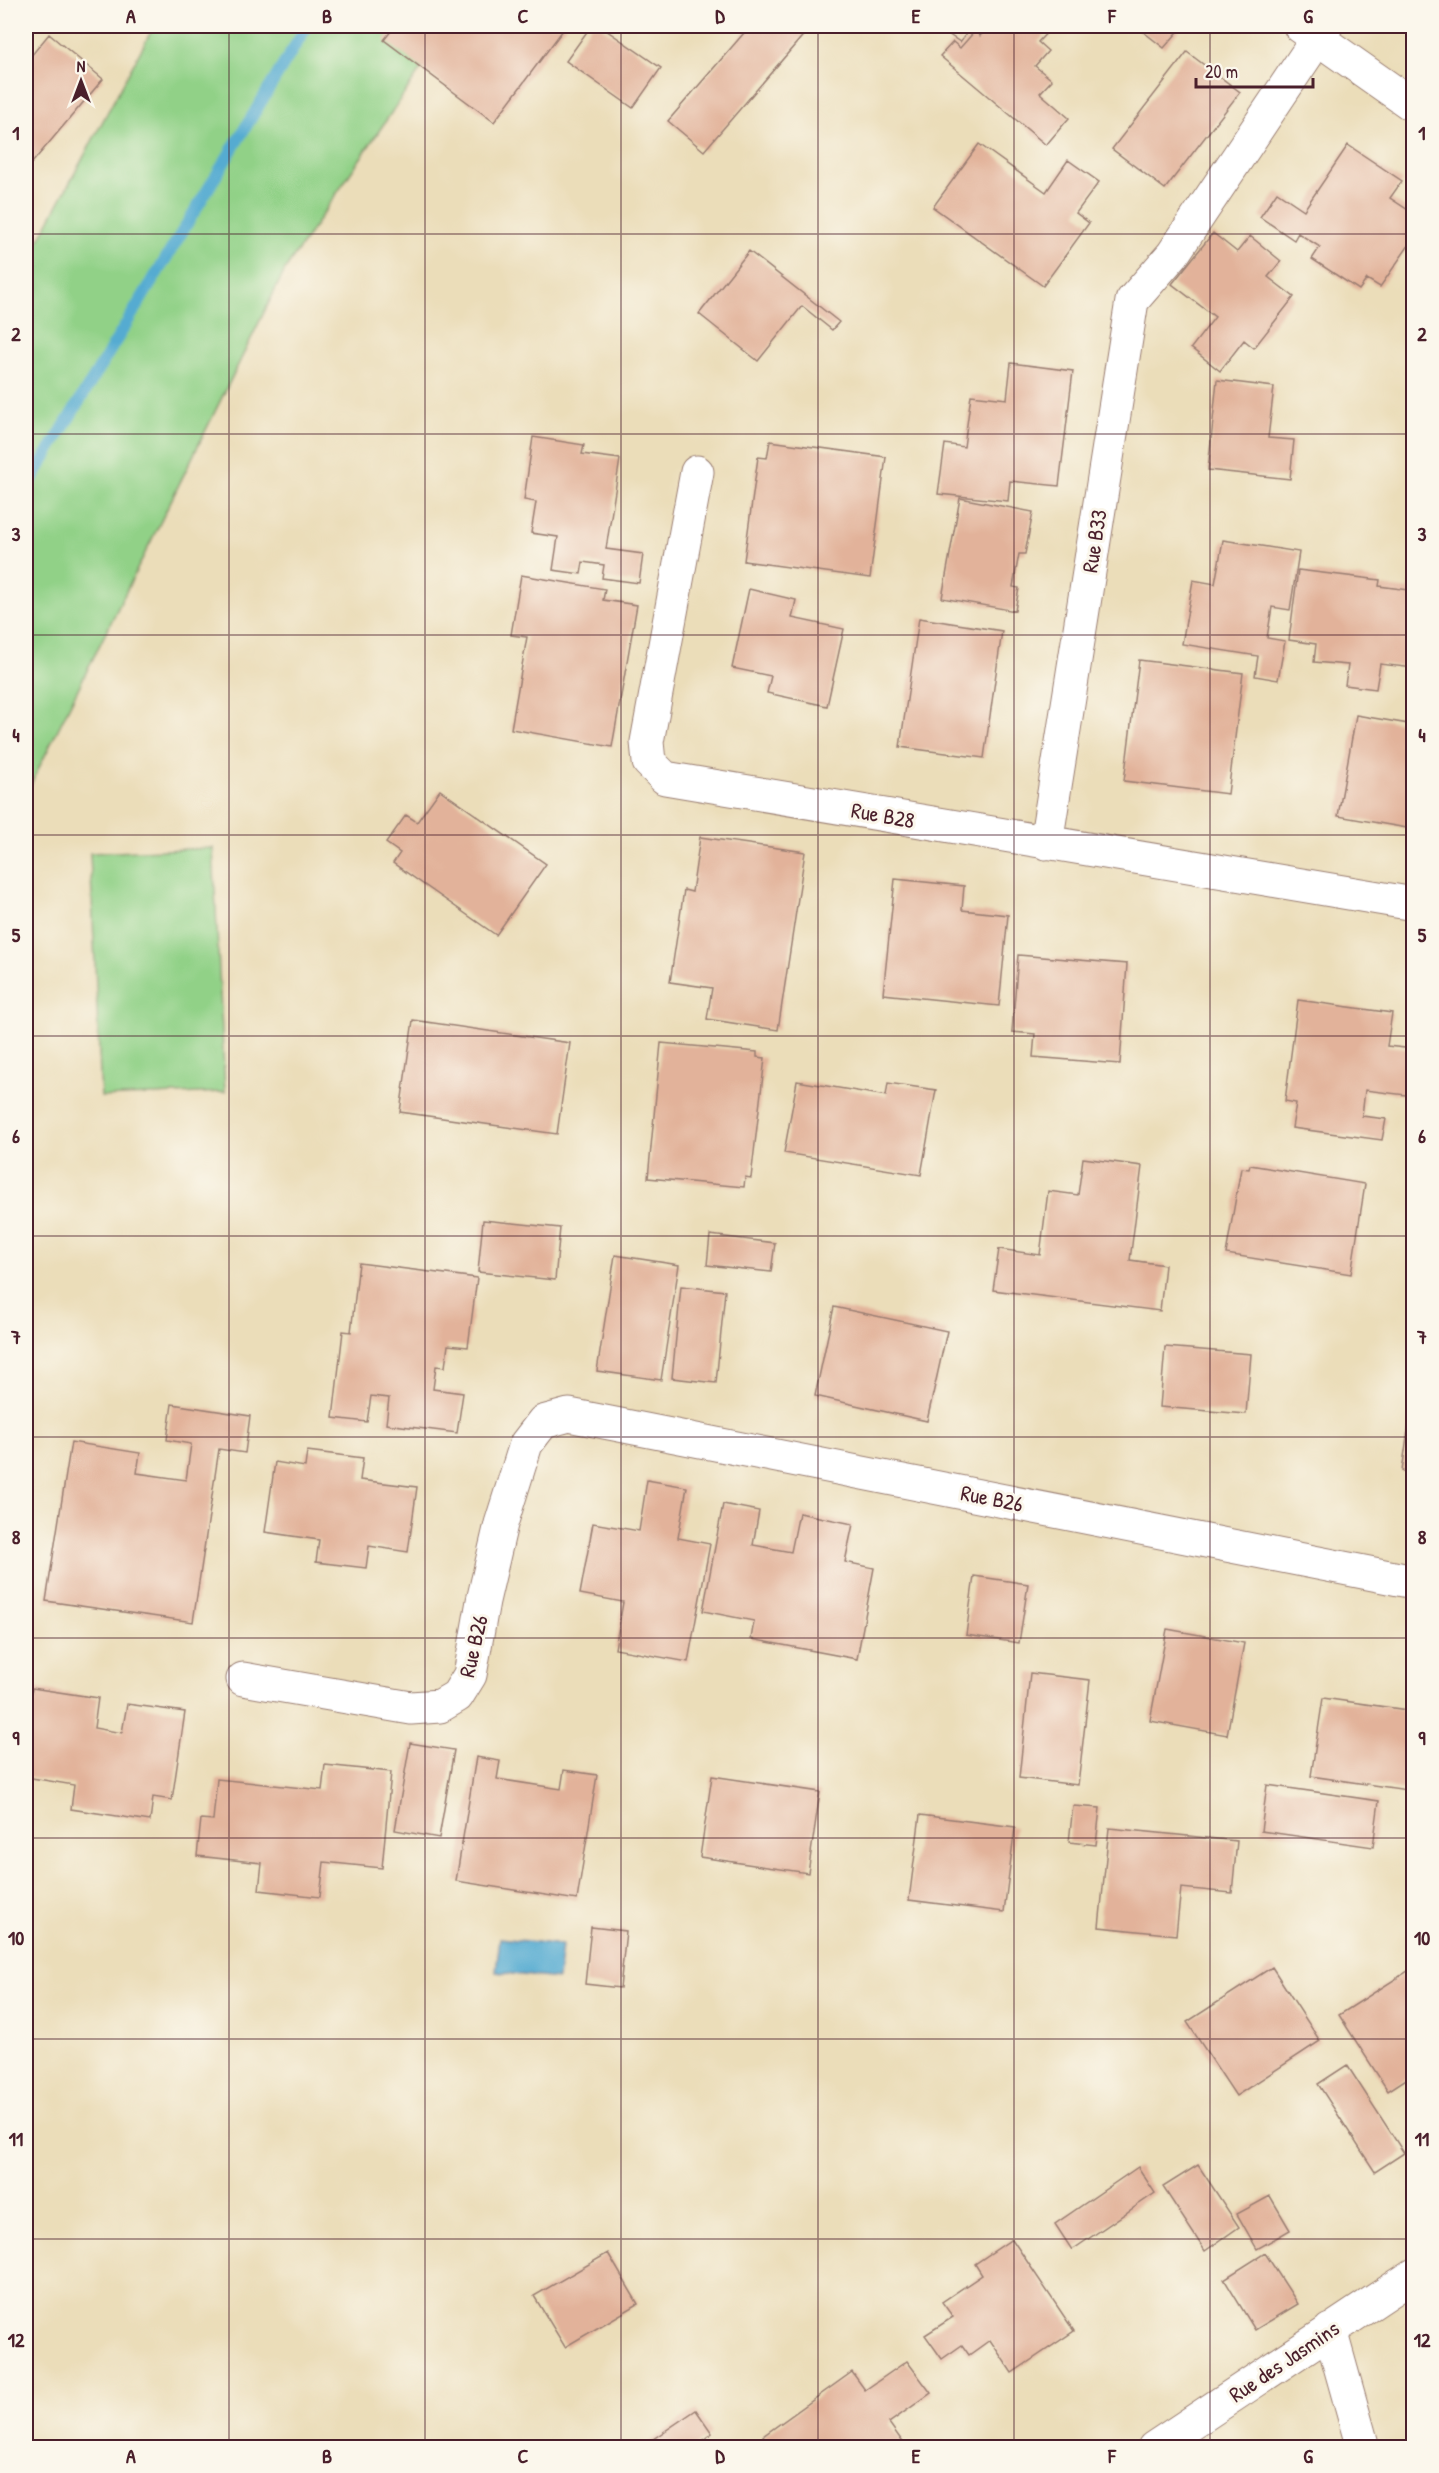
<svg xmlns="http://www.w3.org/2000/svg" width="1439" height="2473" viewBox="0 0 1439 2473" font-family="'Patrick Hand',sans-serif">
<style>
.green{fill:#91d187;stroke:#6e7859;stroke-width:1.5}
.water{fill:#55abd1;stroke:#50657e;stroke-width:1.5}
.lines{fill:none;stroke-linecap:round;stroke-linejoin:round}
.stream{stroke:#55abd1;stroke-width:12}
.building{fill:#e2b29a}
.minor-casing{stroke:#9a7e72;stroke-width:35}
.minor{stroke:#fff;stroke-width:33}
.grid{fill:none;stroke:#4a1f2b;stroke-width:1.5;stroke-opacity:0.55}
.labels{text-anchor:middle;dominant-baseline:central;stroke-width:6;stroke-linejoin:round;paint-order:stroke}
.street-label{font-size:22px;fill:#4a1f2b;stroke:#fbf7ec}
.neatline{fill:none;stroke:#4a1f2b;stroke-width:2}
.grid-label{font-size:20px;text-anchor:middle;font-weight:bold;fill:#4a1f2b}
</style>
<rect width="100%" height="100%" fill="#fbf7ec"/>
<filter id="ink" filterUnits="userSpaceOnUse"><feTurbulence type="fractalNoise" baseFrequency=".0167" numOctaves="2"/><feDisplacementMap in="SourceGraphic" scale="12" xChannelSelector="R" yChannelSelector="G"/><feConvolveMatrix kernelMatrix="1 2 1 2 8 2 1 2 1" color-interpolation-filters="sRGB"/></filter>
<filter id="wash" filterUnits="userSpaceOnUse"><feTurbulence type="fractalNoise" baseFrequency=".008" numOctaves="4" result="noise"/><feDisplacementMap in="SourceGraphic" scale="24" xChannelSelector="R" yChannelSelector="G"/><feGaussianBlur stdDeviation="1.35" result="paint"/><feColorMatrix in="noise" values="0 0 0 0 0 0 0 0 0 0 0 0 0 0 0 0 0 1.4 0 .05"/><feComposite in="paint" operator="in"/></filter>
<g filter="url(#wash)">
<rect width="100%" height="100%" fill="#ebddb9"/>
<path class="green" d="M154 26H450L285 270 26 794V264Z
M213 848 225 1092 101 1097 90 853Z"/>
<path class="water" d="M500 1938 562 1945 558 1979 496 1972Z"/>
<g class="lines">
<path class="stream" d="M26 489 307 26"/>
</g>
<g id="blocks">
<path class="building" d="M395 26H566L494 122 384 40Z
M591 26H600L661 68 633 108 566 61Z
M750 26H798L806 32 704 151 668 121Z
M936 26H972L960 42Z
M989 26H1053L1038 42 1048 51 1035 66 1052 80 1040 93 1069 118 1046 145 940 56 953 42 960 48 975 31 980 36Z
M1136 26H1183L1164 48Z
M49 34 103 79 26 170V62Z
M1187 52 1240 92 1165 189 1112 149Z
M979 144 1046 192 1068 160 1099 182 1076 213 1089 223 1043 286 933 207Z
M1348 145 1402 181 1390 198 1414 214V238L1380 287 1367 279 1359 290 1312 259 1320 247 1298 233 1294 240 1260 217 1277 192 1304 210Z
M1213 233 1237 252 1250 236 1281 261 1268 277 1294 297 1254 348 1244 340 1220 371 1191 348 1215 317 1172 284Z
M749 251 839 322 832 330 802 306 758 361 699 314Z
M1011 363 1073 371 1059 486 1010 481 1008 501 938 494 945 444 964 447 971 395 1007 399Z
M1217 380 1274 387 1268 438 1294 440 1290 479 1208 470Z
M533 437 584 445 582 454 620 459 606 549 643 554 639 583 602 578 604 565 583 562 581 574 553 570 558 537 531 533 536 502 524 500Z
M770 441 886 457 870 578 744 561 758 457 767 458Z
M960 498 1033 512 1025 554H1019L1013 587 1019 588 1015 611 942 598Z
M1223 540 1299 552 1290 610 1272 607 1267 638 1285 641 1278 680 1255 676 1258 656 1182 644 1193 580 1215 584Z
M1298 570 1380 580 1379 586 1409 590 1410 580 1414 581V668L1380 664 1376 689 1345 685 1348 665 1314 662 1316 644 1289 640Z
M521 575 605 589 603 600 637 605 612 747 511 729 527 637 511 635Z
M749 589 796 600 792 618 844 629 827 706 767 693 771 676 732 668Z
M919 618 1002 631 984 758 900 747Z
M1139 660 1243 673 1228 794 1124 781Z
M1356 715 1414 725 1413 829 1338 816Z
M440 790 546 864 496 935 393 863 400 853 386 843 406 815 417 822Z
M700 837 805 852 778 1030 707 1019 712 988 670 982 684 890 692 892Z
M895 879 964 886 962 910 1008 915 999 1006 883 994Z
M1018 955 1127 964 1120 1064 1033 1057 1035 1034 1012 1032Z
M1298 1000 1392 1013 1387 1046 1414 1049V1096L1365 1090 1362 1116 1386 1119 1382 1140 1292 1128 1296 1103 1285 1101Z
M413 1020 570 1043 557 1134 400 1112Z
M661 1043 757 1052V1057L765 1058 751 1178 745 1177 744 1187 648 1178Z
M797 1081 886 1096 888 1083 936 1090 921 1175 784 1153Z
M1083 1158 1142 1166 1130 1260 1165 1265 1160 1311 993 1290 999 1249 1040 1255 1048 1191 1078 1195Z
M1250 1165 1365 1184 1351 1274 1226 1254 1241 1168 1249 1169Z
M483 1220 560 1228 555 1280 478 1272Z
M710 1235 775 1243 771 1272 707 1265Z
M615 1255 679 1265 661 1380 597 1371Z
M359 1263 477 1278 468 1347 448 1345 445 1367 436 1366 433 1389 463 1393 457 1433 386 1424 389 1398 371 1396 367 1422 333 1418 343 1331 351 1332Z
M681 1286 725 1291 716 1383 672 1378Z
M834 1307 947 1331 927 1421 815 1396Z
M1165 1347 1251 1354 1246 1414 1160 1407Z
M1412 1403H1414V1473L1402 1471Z
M172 1404 250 1416 245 1453 219 1449 193 1622 46 1601 71 1442 140 1453 137 1473 186 1480 191 1444 167 1440Z
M307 1451 363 1458 360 1480 417 1487 408 1552 369 1546 366 1568 316 1562 319 1540 265 1532 275 1462 305 1467Z
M647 1480 687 1487 678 1538 710 1544 688 1662 615 1649 623 1602 580 1594 593 1523 639 1531Z
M723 1504 759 1511 753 1545 791 1552 799 1513 853 1524 845 1562 874 1568 857 1659 751 1639 754 1621 703 1611Z
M974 1576 1028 1584 1019 1643 966 1635Z
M1167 1629 1244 1643 1227 1735 1150 1721Z
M1030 1673 1090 1680 1078 1785 1019 1778Z
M32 1688 98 1698 94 1728 122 1733 127 1704 185 1712 172 1800 153 1797 150 1821 71 1809 74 1785 26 1777V1732Z
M1323 1698 1414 1711V1791L1311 1776Z
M410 1743 454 1750 439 1838 395 1830Z
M476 1757 500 1761 497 1779 561 1789 564 1770 597 1775 577 1900 456 1881Z
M325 1765 391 1772 382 1868 324 1862 320 1897 259 1890 262 1863 197 1856 201 1819 213 1820 217 1779 322 1790Z
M712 1776 820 1792 808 1873 700 1857Z
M1267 1785 1379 1801 1373 1847 1261 1831Z
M1073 1806 1100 1808 1096 1845 1069 1842Z
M920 1815 1015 1827 1004 1912 909 1900Z
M1109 1828 1237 1841 1232 1893 1181 1888 1176 1935 1099 1927Z
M591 1927 626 1931 620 1988 585 1984Z
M1272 1967 1320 2041 1236 2096 1187 2022Z
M1414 1967V2074L1388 2091 1339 2015Z
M1347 2065 1404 2153 1375 2172 1318 2084Z
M1198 2165 1239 2227 1205 2251 1163 2187Z
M1138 2167 1155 2193 1072 2250 1055 2224Z
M1270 2196 1290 2230 1257 2249 1237 2214Z
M1012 2239 1074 2331 1012 2373 990 2340 969 2355 962 2345 942 2359 925 2335 953 2317 942 2302 982 2275 975 2264Z
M608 2253 638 2304 565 2347 534 2296Z
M1265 2253 1298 2304 1255 2330 1224 2279Z
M907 2361 931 2393 889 2423 907 2448H771L763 2436 852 2372 865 2390Z
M696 2410 712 2433 693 2448H640Z"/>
</g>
</g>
<g filter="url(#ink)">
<use href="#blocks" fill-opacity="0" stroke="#9a7e72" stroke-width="1.5"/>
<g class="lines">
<g class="minor-casing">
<path id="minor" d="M1300 26 1414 106
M697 472 647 742 649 762 665 778 1414 904
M1046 843 1132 301 1173 254 1326 26
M243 1679 411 1708 440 1706 457 1696 470 1675 483 1601 501 1524 526 1444 543 1422 569 1415 1414 1582
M1330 2330 1363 2448
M1154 2448 1414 2275"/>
</g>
<use href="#minor" class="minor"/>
</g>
</g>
<path class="grid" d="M229 26V2448M425 26V2448M621 26V2448M818 26V2448M1014 26V2448M1210 26V2448M26 234H1414M26 434H1414M26 635H1414M26 835H1414M26 1036H1414M26 1236H1414M26 1437H1414M26 1638H1414M26 1838H1414M26 2039H1414M26 2239H1414"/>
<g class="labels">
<g class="street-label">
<text transform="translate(1094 541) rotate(-81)">Rue B33</text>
<text transform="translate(883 815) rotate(10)">Rue B28</text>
<text transform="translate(992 1498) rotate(11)">Rue B26</text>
<text transform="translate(473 1646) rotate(-77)">Rue B26</text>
<text transform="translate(1284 2361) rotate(-34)">Rue des Jasmins</text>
</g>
</g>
<rect width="1439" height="2473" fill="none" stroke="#fbf7ec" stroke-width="66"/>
<g transform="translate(81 81)" stroke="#fbf7ec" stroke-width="4.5" paint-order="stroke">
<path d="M0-4.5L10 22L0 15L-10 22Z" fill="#4a1f2b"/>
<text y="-9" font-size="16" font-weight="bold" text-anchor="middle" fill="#4a1f2b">N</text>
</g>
<path d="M1196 78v9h117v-9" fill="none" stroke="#4a1f2b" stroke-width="3"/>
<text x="1205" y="78" font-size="18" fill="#4a1f2b" stroke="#fbf7ec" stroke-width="4.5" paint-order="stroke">20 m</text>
<rect x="33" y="33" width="1373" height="2407" class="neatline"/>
<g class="grid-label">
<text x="131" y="23">A</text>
<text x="327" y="23">B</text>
<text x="523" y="23">C</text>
<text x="720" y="23">D</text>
<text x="916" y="23">E</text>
<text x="1112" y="23">F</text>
<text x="1308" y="23">G</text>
<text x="16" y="140">1</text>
<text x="1422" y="140">1</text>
<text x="16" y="341">2</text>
<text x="1422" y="341">2</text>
<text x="16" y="541">3</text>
<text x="1422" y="541">3</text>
<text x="16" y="742">4</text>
<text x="1422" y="742">4</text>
<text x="16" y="942">5</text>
<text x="1422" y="942">5</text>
<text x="16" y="1143">6</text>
<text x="1422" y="1143">6</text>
<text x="16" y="1344">7</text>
<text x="1422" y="1344">7</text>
<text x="16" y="1544">8</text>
<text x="1422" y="1544">8</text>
<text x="16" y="1745">9</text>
<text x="1422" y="1745">9</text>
<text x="16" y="1945">10</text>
<text x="1422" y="1945">10</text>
<text x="16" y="2146">11</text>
<text x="1422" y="2146">11</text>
<text x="16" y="2347">12</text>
<text x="1422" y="2347">12</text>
<text x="131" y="2463">A</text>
<text x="327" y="2463">B</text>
<text x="523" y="2463">C</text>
<text x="720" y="2463">D</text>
<text x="916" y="2463">E</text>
<text x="1112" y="2463">F</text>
<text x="1308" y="2463">G</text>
</g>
</svg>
